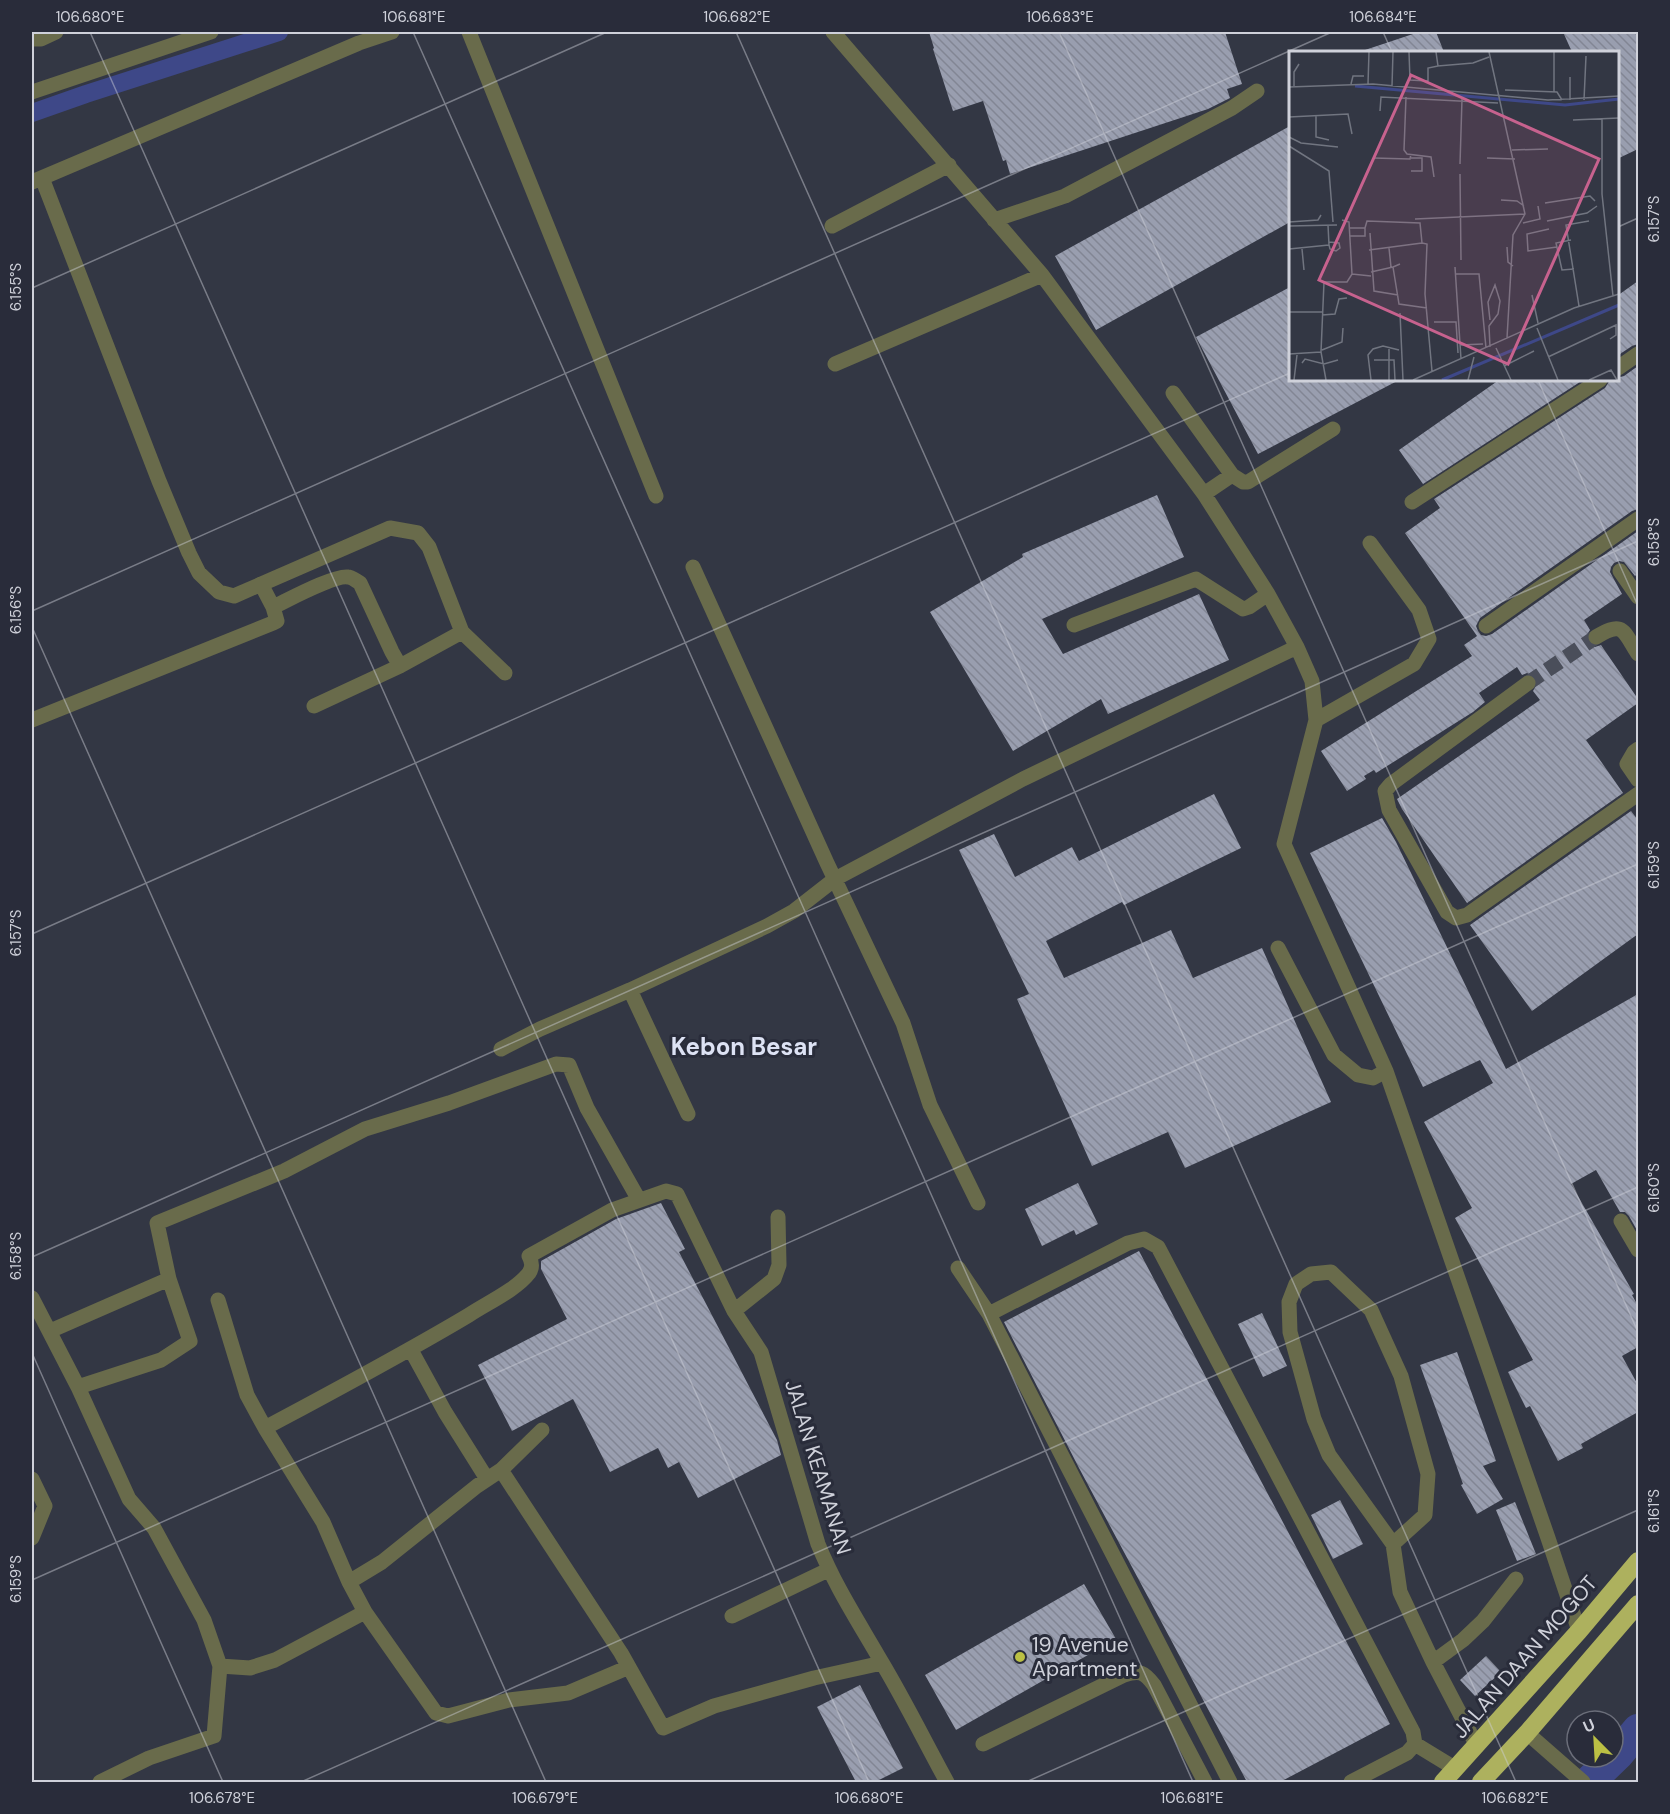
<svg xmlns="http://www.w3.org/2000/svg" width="1670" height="1814" viewBox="0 0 1670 1814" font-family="'DM Sans',sans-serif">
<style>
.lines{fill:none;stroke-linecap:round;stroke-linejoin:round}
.canal{stroke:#3e4888;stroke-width:18}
.river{stroke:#3e4888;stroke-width:32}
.building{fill:url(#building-back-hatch)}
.minor-tunnel{stroke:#4a4e5a;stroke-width:15;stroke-dasharray:15 8;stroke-linecap:butt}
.minor{stroke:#696b4b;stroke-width:15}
.highway{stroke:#adb15e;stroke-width:18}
.ticks{fill:none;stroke:#cfd1da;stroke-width:1.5;stroke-opacity:0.45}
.poi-dot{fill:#bbc044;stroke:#292c3a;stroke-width:2}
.labels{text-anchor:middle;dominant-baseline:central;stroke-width:6;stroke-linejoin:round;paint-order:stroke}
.street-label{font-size:21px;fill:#cfd1da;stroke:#292c3a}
.poi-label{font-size:21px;fill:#cfd1da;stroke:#292c3a;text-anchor:start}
.quarter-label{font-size:24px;font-weight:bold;fill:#dde2f4;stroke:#292c3a}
.inset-river{fill:none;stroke:#3e4888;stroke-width:3}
.inset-road{fill:none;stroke:#717580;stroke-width:1.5}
.view{fill:#c7628e;fill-opacity:0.15;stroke:#c7628e;stroke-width:3}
.inset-edge{fill:none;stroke:#cfd1da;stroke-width:3}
.neatline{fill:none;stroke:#cfd1da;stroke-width:2}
.ticks-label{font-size:15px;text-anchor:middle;fill:#cfd1da}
</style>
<defs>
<pattern id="building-back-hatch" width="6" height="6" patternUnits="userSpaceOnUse" patternTransform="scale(1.5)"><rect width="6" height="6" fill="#999eaf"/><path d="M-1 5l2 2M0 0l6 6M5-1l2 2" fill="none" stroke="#828694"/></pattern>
</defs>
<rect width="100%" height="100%" fill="#333744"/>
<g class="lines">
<path class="canal" d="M32 113 86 94 279 32"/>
<path class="river" d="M1589 1782 1618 1754 1638 1730"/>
</g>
<path class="building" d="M929 32H1225L1242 84 1227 89 1230 98 1208 109 1010 174 1006 160 1003 161 983 101 953 111 933 49 934 48Z
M1419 32H1436L1444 52H1366L1365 50Z
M1563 32H1638V149L1617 159V52H1572Z
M1290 126V222L1096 330 1055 256Z
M1638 281V344L1632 346 1617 356V296Z
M1290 287V380H1399L1258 454 1196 337Z
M1638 366V509L1632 511 1480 618 1476 626 1478 631 1481 635 1486 636 1492 634 1638 531V573L1635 576 1624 562 1619 561 1614 563 1611 567 1610 572 1622 594 1584 620 1590 630 1586 636 1588 642 1595 647 1601 645 1638 699V703L1586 740 1623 793 1467 903 1402 809 1397 799 1540 700 1533 691 1538 682 1535 677 1527 673 1522 675 1517 667 1479 693 1485 702 1473 712 1376 773 1374 770 1364 776 1366 779 1347 791 1321 751 1472 656 1464 645 1477 636 1405 533 1440 508 1434 499 1605 388 1610 380H1617V378L1624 376Z
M1499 380H1583L1423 484 1399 450Z
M1157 495 1184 557 1042 619 1063 654 1199 594 1229 660 1108 714 1101 699 1013 751 930 612 1023 557 1022 554Z
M1214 794 1241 848 1124 905 1122 902 1046 941 1064 978 1171 930 1193 978 1262 948 1331 1102 1185 1168 1168 1132 1092 1166 1017 999 1029 994 959 850 994 834 1015 877 1072 847 1079 861Z
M1631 811 1638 820V934L1532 1011 1470 925Z
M1382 818 1396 842 1506 1069 1638 994V1232L1629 1216 1625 1212H1620L1596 1170 1571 1184 1634 1294 1632 1295 1638 1306V1347L1622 1356 1638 1385V1412L1581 1444 1583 1448 1558 1461 1530 1406 1526 1408 1508 1372 1533 1360 1455 1218 1472 1208 1424 1122 1493 1083 1480 1060 1423 1087 1310 853Z
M1078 1183 1098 1224 1076 1235 1074 1230 1042 1246 1025 1209Z
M661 1203 685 1249 679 1252 777 1440 781 1455 698 1498 679 1462 668 1468 658 1448 610 1472 573 1399 512 1431 478 1365 567 1319 541 1269V1261L616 1219Z
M1139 1251 1390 1724 1280 1782H1247L1079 1468 1004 1322Z
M1262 1313 1287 1366 1263 1377 1238 1324Z
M1457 1352 1496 1461 1483 1466 1503 1499 1477 1514 1461 1485 1463 1484 1420 1365Z
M1340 1500 1363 1544 1333 1559 1311 1515Z
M1515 1502 1536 1554 1517 1561 1496 1510Z
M1084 1584 1116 1639 956 1730 925 1675Z
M1486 1656 1501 1672 1475 1696 1460 1680Z
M860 1685 903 1768 875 1782H856L817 1707Z"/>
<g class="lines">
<path class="minor-tunnel" d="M1528 683 1596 637"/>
<path class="minor" d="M469 32 656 496
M833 32 1042 275 1204 494 1268 594 1297 647 1312 681 1316 720 1284 844 1386 1071 1548 1538 1579 1631
M32 39H41L56 32
M32 92 211 32
M42 178 159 481 189 553 199 573 219 592 234 596 390 528 418 533 429 547 462 632 505 673
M32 182 359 43 392 32
M994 220 1065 196 1232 108 1257 91
M832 226 949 165
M835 364 1042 275
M1618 368 1638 354
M1173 393 1232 475 1204 494
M1232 475 1243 482H1248L1333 429
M1412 502 1600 380
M693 567 827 863 903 1023 930 1105 978 1203
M1620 571 1638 597
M273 607C288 600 334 575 348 577 352 577 356 581 360 583L392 652 400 666 314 706
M1074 625 1196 579 1243 609 1249 607 1268 594
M1486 626 1638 519
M1596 637C1624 620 1623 631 1638 654
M400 666 462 632
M1528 683 1391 784 1385 791 1389 810 1447 912 1456 918 1467 915 1638 794
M32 720 273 623 277 621 273 607 261 584
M1316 720 1414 664 1429 639 1419 610 1370 543
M1638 749 1634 752 1627 764 1638 780
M1278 948 1334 1055 1358 1075 1373 1078 1386 1071
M630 990 688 1114
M501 1049 540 1029 630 990 767 926 794 911 835 879 1023 779 1297 647
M1621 1221 1638 1250
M958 1268 989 1314 1230 1782
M32 1298 78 1387 129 1499 154 1528 204 1620 220 1666
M218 1300 247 1395 265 1428 323 1522 349 1582 365 1612 436 1713 448 1716 509 1700 568 1693 629 1667
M734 1311 774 1279 779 1265 778 1217
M989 1314 1128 1243 1144 1239 1158 1247 1413 1732 1415 1744
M50 1331 169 1279 157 1223 284 1171 365 1129 449 1103 556 1064 569 1065 587 1108 639 1200
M411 1350 445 1412 487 1479
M78 1387 161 1360 190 1341 169 1279
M265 1428C334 1391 402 1355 469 1315 487 1303 516 1290 529 1273 533 1267 532 1262 529 1256L612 1210 666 1191 677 1194 734 1311 761 1352 818 1544C836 1588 858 1621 881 1661 905 1701 925 1742 947 1782
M542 1430 501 1470 621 1653 663 1728 714 1706 814 1678 882 1663
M32 1479 45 1506 32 1538
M1393 1544 1329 1455 1314 1419 1290 1332 1289 1302 1296 1284 1311 1274 1331 1272 1371 1310 1401 1376 1428 1474 1425 1515 1393 1544 1400 1592 1433 1662 1477 1746
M349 1582 382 1562 477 1486 501 1470
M732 1616 828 1570
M1433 1662 1463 1640 1483 1621 1516 1579
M1527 1733 1583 1782
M983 1744 1124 1675C1140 1670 1144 1672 1154 1685L1205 1782
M1415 1744 1456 1769
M100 1782 149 1758 214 1736 220 1666 250 1668 275 1660 365 1612
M1351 1782 1407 1753 1415 1744"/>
<path class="highway" d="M1443 1782 1579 1631 1638 1561
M1481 1782 1527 1733 1638 1604"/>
</g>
<path class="ticks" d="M90 32 869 1782M413 32 1193 1782M736 32 1516 1782M1059 32 1638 1332M1383 32 1392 52M1618 227 1638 218M32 288 607 32M1538 380 1638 606M32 611 1332 32M32 627 546 1782M32 934 1290 373M32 1257 1638 541M32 1353 223 1782M32 1580 1638 864M301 1782 1638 1187M1026 1782 1638 1510"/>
<circle class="poi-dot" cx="1020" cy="1657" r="6"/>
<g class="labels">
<g class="street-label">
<text transform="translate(818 1467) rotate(73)">JALAN KEAMANAN</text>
<text transform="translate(1525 1657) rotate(-49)">JALAN DAAN MOGOT</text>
</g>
<g class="poi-label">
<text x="1032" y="1645">19 Avenue<tspan x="1032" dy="24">Apartment</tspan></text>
</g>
<g class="quarter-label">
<text x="744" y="1046">Kebon Besar</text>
</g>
</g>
<g transform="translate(1289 51)">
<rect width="330" height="330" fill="#333744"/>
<path class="inset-river" d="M66 35 276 54 330 48M153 329 330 254"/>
<path class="inset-road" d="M120 1 121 29 139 30V17L149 15M147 1 149 15 184 12 200 6M200 1 236 163 224 184 218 287M62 33 64 25H75M79 33 80 1M5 35V21L10 13M103 35 104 1M0 36 84 33 259 49 330 45M216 39 268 41 273 49M265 41V1M117 46 115 99 118 103 142 106 145 126M281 49V26M295 49 297 5M91 60 92 46 209 52M27 64V86L40 89M0 66 59 63 63 83M313 68V143L324 245M284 69 330 67M0 86 12 92 49 96M0 95 40 120 44 171M223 99 259 98M84 107 121 108 122 103M198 107 226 108M171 113 173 48M122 120H133V107H122M171 123 172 209M212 149 228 150 235 155M256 152 301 145 306 150M126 168 236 163M53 169 60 171 63 223M258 170 298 162 308 155M0 171 29 169 32 164M234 172 251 168 249 155M39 174 40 194 41 198 47 200 51 197 50 192 40 191M0 175 48 174M60 177H76L78 170 131 172 133 192M260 178 238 183 239 200 268 196M81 182 85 240 109 244M61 185H76V177M282 189 267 192 273 219 285 218M133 192 138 193 136 243 143 320M218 196 219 211 224 215M100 197 102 216M0 198 40 194M13 198 15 219M80 199 133 192M111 213 104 216 110 253 138 257M166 216 172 308M82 221 104 216M167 223H190L197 297M243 244 249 272M290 255 277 174 300 170M0 261H33M111 262 114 329M33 264 46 263 50 248 58 247M145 271H167L169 302M248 277 269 329M171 294 194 293M201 296 200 275 209 263 211 250 206 234 199 251 201 269M207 297 222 329M100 298V329M33 299 53 291 54 277M0 303 32 301M259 306 327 274V284L321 288M85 309H105L106 329M13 312 16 308 35 313 49 309M215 315 245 300M5 329 8 304M37 329 32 301 35 231H58L63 223 82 225M82 329 79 304 84 298 94 295 110 299M124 329 285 257 330 243M179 329 185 306M300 329 322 319 328 329"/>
<path class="view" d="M122 24 310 108 219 313 30 229Z"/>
<rect width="330" height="330" class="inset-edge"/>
</g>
<rect width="1670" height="1814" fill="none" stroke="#292c3a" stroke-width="66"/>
<g transform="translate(1595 1739) rotate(336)"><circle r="28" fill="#292c3a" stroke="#6b6e7a" stroke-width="1.5"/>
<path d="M0-4.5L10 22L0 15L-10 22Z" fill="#bbc044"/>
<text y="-9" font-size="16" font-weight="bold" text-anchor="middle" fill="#cfd1da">U</text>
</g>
<rect x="33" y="33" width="1604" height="1748" class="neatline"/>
<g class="ticks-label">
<text x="90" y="22">106.680°E</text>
<text x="414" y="22">106.681°E</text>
<text x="737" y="22">106.682°E</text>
<text x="1060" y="22">106.683°E</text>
<text x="1383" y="22">106.684°E</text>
<text transform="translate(1654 219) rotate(-90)" y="5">6.157°S</text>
<text transform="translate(16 287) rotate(-90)" y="5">6.155°S</text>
<text transform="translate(1654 542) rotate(-90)" y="5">6.158°S</text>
<text transform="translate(16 610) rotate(-90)" y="5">6.156°S</text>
<text transform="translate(1654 865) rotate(-90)" y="5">6.159°S</text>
<text transform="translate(16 933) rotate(-90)" y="5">6.157°S</text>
<text transform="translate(1654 1188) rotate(-90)" y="5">6.160°S</text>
<text transform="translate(16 1256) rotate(-90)" y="5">6.158°S</text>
<text transform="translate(1654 1511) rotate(-90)" y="5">6.161°S</text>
<text transform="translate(16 1579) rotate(-90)" y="5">6.159°S</text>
<text x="222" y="1803">106.678°E</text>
<text x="545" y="1803">106.679°E</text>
<text x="869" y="1803">106.680°E</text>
<text x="1192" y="1803">106.681°E</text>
<text x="1515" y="1803">106.682°E</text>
</g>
</svg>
